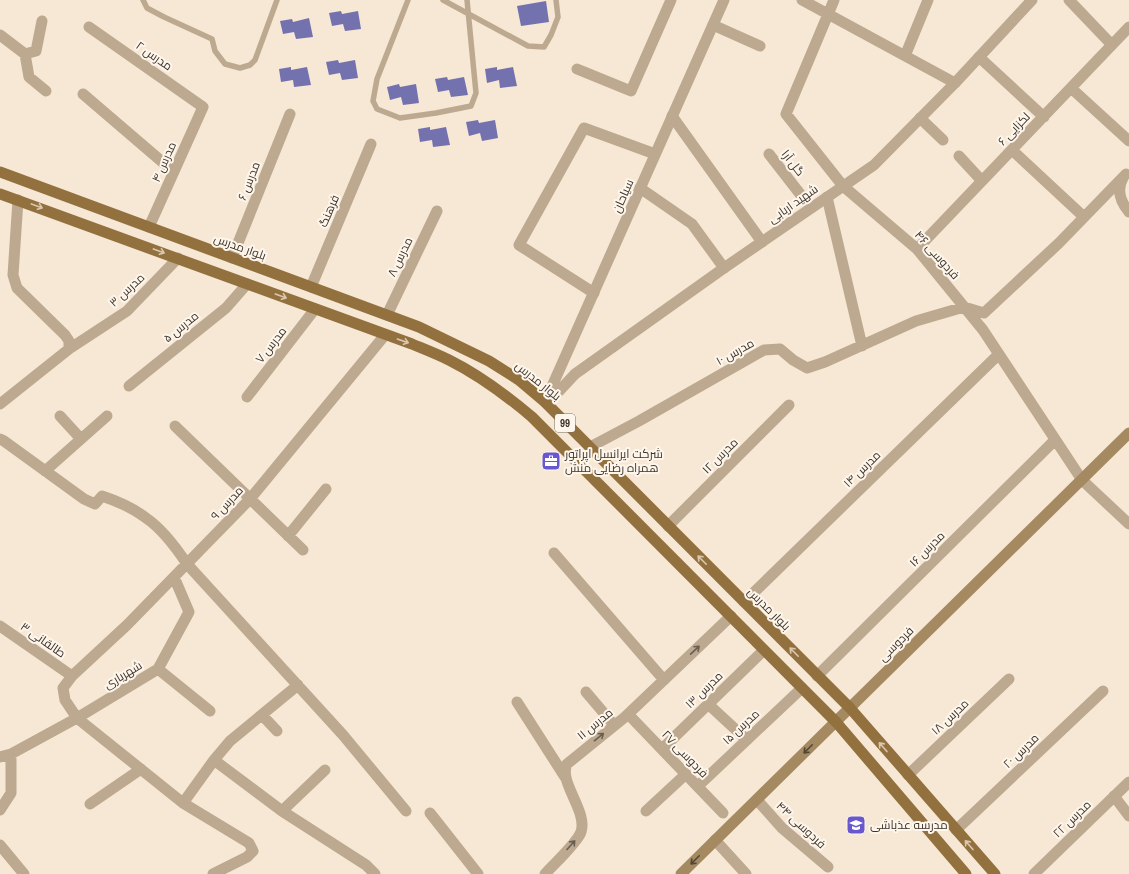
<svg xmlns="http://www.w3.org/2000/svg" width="1129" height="874" viewBox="0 0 1129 874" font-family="'Archivo Narrow',Cairo,sans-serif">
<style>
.building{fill:#7471af}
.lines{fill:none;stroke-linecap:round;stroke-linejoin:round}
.service{stroke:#bca98f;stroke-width:5.5}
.minor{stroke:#bca98f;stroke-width:11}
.tertiary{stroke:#bca98f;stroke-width:11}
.secondary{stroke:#a48961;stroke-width:11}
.primary{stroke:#93713f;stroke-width:11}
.oneway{stroke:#d9c7af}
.oneway2{stroke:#695e51}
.oneway3{stroke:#514739}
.labels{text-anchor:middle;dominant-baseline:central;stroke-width:4;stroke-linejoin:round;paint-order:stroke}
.shield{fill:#fff6eb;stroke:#767067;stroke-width:1}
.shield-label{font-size:11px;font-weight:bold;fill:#3c362f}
.street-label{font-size:12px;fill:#3c362f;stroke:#fff6eb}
.poi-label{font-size:12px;fill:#3c362f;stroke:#fff6eb;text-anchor:start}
</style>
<rect width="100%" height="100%" fill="#f6e8d5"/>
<path class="building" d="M546 1 549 22 521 26 517 6Z
M341 11 342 14 358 11 361 29 345 31 343 24 332 26 329 13Z
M309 18 313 37 296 39 294 32 283 34 280 21 292 19 293 22Z
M338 60 339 63 355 60 358 78 342 80 340 73 329 75 326 62Z
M291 67V70L307 67 311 85 294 87 293 80 281 82 279 69Z
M497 67V70L513 67 517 86 500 88 499 80 487 83 485 69Z
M447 77 448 80 464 77 468 95 451 97 449 90 438 92 435 79Z
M399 84 400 87 416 84 419 103 403 105 401 97 390 100 387 87Z
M478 120 479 123 495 120 498 138 482 141 480 133 469 136 466 122Z
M430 127V130L446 127 450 145 433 147 432 140 420 142 418 129Z"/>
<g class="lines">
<path class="service" d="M143 0 147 8 164 17 212 39 215 51 225 64 240 68 250 65 255 60 277 0
M408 0 377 79 373 101 377 109 400 118 436 113 471 106 476 93 467 0
M443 0 528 46 544 47 551 35 558 17 556 0"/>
<path class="minor" d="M802 0 955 83
M834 0 786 114 843 186 917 249 983 330 1082 480 1129 524
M1069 0 1112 45
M713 25 760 46
M89 27 203 107 149 227
M0 35 25 54 36 51 42 21
M25 54 29 77 46 91
M905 56 928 0
M979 57 1044 117
M577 69 631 91 671 0
M1071 88 1129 141
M83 94 174 172
M672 116 762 242
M920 118 943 140
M1012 150 1084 217
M769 154 811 208
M959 156 982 181
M1123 178C1116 190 1120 201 1129 212
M640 188 692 224 724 268
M827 197 862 346
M917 249 1129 27
M232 258 290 114
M311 287 371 144
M594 293 519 245 584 128 655 154
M387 315 437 211
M69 349 127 311 178 258
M129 386 226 308 247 284
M247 397 315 309
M0 404 69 349V341L65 335 17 288 13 275 18 200
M60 416 81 439
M175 426 303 550
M0 439 4 441 84 499 95 504 102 496C117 501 133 508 146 518 161 528 177 549 187 564L343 735 406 811
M590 447 639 421 764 350 780 349 793 360 807 368 825 362 916 321 964 307 984 313 1059 243 1126 174
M45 471 107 416
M668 526 789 405
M288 536 326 489
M554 553 664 680
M744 602 999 354
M0 626 72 676
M158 669 210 711
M817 676 1055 440
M586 692 614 725
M517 702 565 777
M708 704 747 740
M628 714 723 813
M262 715 277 731
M662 749 764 650
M0 757 11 754 77 718 158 669 189 612 174 577
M214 760 282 811 366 865 375 874
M908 775 1009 679
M698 786 802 688
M1114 796 1129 816
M757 800 782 828 828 867
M183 803 214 760 230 741 298 685
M90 804 141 769
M0 810 11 793V754
M282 811 325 770
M646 811 686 774
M430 813 478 874
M956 830 1103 691
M715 840 746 874
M0 845 24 874
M213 874 247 857 253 851 249 843 183 803 77 718 65 700 63 688 72 676 127 625 250 499 385 335
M545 874C554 864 577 843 581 832 588 811 558 782 567 764L625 717 731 616
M1034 874 1129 782"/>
<path class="tertiary" d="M545 402 724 0
M547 404 575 374 724 268 874 165 955 83 1032 0"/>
<path class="secondary" d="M681 874 1129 433"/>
<path class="primary" d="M0 172 419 327 489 361 519 380 545 402 850 708 995 874
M0 194 412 344C424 349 437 354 449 360 479 375 506 395 532 417L836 722 966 874"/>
</g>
<defs><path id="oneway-shaft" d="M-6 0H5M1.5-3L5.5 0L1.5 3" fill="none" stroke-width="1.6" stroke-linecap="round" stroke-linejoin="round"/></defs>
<g class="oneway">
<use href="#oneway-shaft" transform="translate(37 206) rotate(20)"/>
<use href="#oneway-shaft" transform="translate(159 251) rotate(20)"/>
<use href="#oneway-shaft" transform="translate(281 296) rotate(20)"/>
<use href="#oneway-shaft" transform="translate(403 341) rotate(19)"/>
<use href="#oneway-shaft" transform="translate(702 560) rotate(-135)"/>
<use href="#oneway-shaft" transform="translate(794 652) rotate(-135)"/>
<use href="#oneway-shaft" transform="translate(883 747) rotate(-131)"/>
<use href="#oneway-shaft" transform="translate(969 845) rotate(-131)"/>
</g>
<g class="oneway2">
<use href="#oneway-shaft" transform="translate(695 650) rotate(-43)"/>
<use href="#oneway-shaft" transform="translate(599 737) rotate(-39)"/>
<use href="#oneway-shaft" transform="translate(571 845) rotate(-48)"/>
</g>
<g class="oneway3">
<use href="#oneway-shaft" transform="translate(808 749) rotate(135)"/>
<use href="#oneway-shaft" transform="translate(695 860) rotate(135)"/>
</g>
<defs>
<g id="office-square" transform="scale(1)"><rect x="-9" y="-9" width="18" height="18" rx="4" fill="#6957d0" stroke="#fff6eb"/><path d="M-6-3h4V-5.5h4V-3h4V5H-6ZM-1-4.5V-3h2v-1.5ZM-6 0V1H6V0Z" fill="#fff"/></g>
<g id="school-square" transform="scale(1)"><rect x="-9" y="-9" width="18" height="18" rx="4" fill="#6957d0" stroke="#fff6eb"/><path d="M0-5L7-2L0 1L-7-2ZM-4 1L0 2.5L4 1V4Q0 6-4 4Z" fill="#fff"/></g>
</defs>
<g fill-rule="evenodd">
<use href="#office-square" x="551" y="461"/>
<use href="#school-square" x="856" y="825"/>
</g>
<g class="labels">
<rect class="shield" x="555" y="414" width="20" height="18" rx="3"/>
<g class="shield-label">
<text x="565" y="423">99</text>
</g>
<g class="street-label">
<text transform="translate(154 56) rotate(35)">مدرس ۲</text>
<text transform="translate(1014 129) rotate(-46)">لکزایی ۶</text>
<text transform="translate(164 162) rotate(-66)">مدرس ۴</text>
<text transform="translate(793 163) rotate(52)">گل آرا</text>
<text transform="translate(249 181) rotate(-68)">مدرس ۶</text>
<text transform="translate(623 196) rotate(-66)">سیاحان</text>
<text transform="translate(793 204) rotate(-35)">شهید اربابی</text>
<text transform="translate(329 211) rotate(-67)">فرهنگ</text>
<text transform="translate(240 247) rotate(20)">بلوار مدرس</text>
<text transform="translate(937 255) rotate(48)">فردوسی ۴۶</text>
<text transform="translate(400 257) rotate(-64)">مدرس ۸</text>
<text transform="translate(127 290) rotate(-43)">مدرس ۳</text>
<text transform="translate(181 327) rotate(-39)">مدرس ۵</text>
<text transform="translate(271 345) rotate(-52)">مدرس ۷</text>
<text transform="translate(735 352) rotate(-29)">مدرس ۱۰</text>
<text transform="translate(538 381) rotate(39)">بلوار مدرس</text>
<text transform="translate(720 456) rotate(-45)">مدرس ۱۲</text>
<text transform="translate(862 469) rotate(-44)">مدرس ۱۴</text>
<text transform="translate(227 503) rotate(-47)">مدرس ۹</text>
<text transform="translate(927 549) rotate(-45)">مدرس ۱۶</text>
<text transform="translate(769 609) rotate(45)">بلوار مدرس</text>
<text transform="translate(43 640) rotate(35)">طالقانی ۳</text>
<text transform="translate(896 644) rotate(-45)">فردوسی</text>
<text transform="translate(123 675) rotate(-31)">شهریاری</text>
<text transform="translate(704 690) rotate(-44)">مدرس ۱۳</text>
<text transform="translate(950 717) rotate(-43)">مدرس ۱۸</text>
<text transform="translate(595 724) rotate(-39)">مدرس ۱۱</text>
<text transform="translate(741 727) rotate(-43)">مدرس ۱۵</text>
<text transform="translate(1021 751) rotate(-44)">مدرس ۲۰</text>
<text transform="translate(685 754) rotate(46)">فردوسی ۲۷</text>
<text transform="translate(1072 819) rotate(-44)">مدرس ۲۲</text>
<text transform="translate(801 825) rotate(43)">فردوسی ۴۴</text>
</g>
<g class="poi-label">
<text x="565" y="454">شرکت ایرانسل اپراتور<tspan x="565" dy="14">همراه رضایی منش</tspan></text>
<text x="870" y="825">مدرسه عذباشی</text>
</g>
</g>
</svg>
